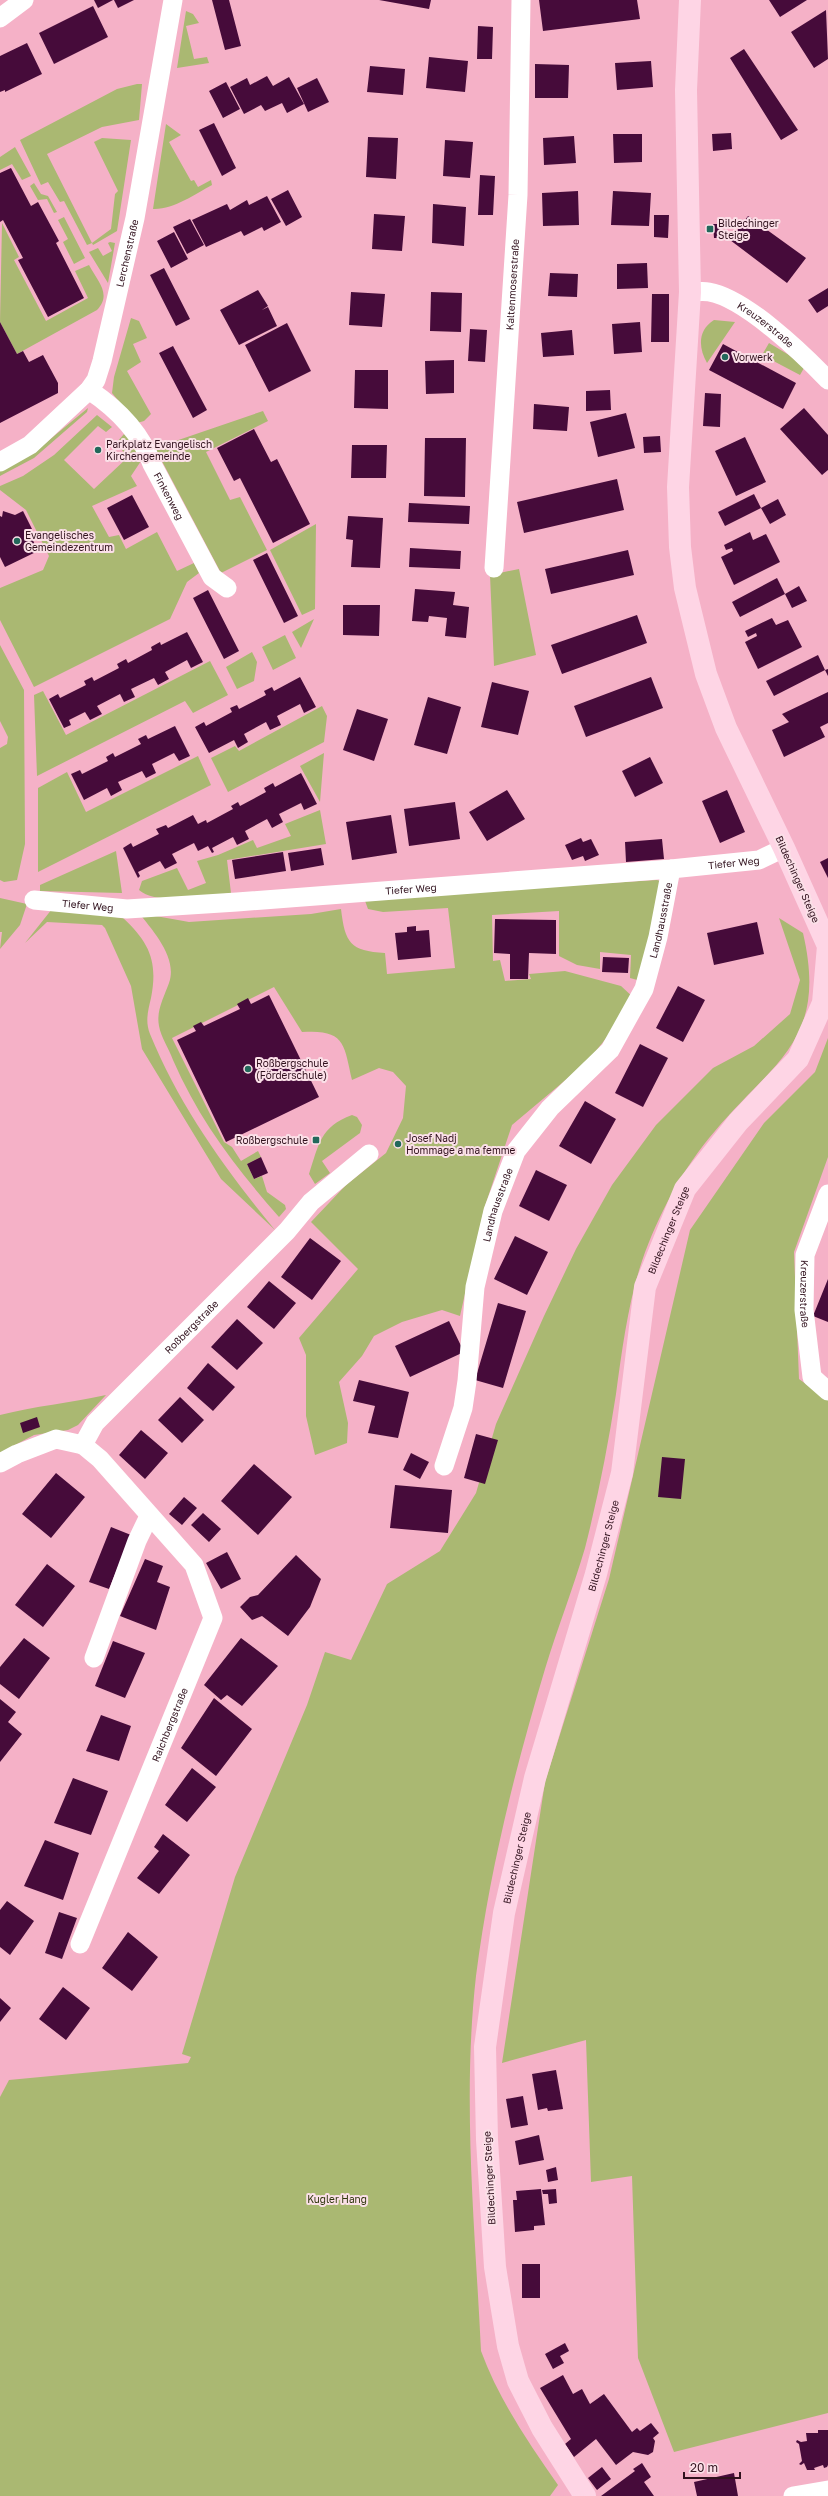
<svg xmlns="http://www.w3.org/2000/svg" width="828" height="2496" viewBox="0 0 828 2496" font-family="'Golos Text',sans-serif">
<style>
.green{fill:#aab872}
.building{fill:#460b3a}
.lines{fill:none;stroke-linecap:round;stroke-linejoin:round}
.street{stroke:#fff;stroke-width:19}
.secondary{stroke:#fed5e5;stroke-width:22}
.poi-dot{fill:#22685b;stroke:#fbe0e8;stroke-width:1.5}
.labels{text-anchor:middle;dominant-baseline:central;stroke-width:4;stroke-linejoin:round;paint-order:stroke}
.poi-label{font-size:10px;fill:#31121e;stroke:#fbe0e8;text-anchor:start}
.street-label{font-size:10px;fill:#31121e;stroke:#fbe0e8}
.park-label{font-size:10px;fill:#2f360d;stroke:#fbe0e8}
</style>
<rect width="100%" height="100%" fill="#f5b1c7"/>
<path class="green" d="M186 11 193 14 199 23 186 26 194 59 207 57 209 63 177 68Z
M137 84H142L139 120 102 127 47 154 92 243 111 229 115 194 118 191 94 142 102 138 131 140 117 231 93 245 92 243 87 245 64 201 60 202 48 182 41 185 20 140 117 89Z
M166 124 181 135 169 142 191 181 194 180 198 187 211 180 212 185C195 194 173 210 153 209Z
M15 147 31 176 22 180 12 164 0 170V157Z
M34 183 41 194 48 196 57 212 54 213 47 199 38 200 30 186Z
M64 217 85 258 74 264 63 242 68 239 58 220Z
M2 223 19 257 14 260 46 321 88 298 75 271 89 265C98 282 112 294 97 310L17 354 0 322Z
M110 242 115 243 108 283 89 252 98 248 103 256 112 251 108 243Z
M131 318 139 321 147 338 133 344 141 362 127 371 151 414 144 421 137 423 112 393 114 377Z
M714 320 735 322 707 363C698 347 698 330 714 320Z
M769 343 789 355 804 368 800 375 762 355Z
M88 408 87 412 34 458 0 476V469L37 450Z
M263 411 268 421 206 452 230 500 240 497 267 550 221 573 155 448Z
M97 415 112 427 106 432 98 426 64 460 94 489 127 458 117 442 124 434 132 440 141 461 131 476 137 486 92 506 109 537 119 535 126 549 157 532 177 571 194 563 199 573 187 582 170 619 34 687 0 620V588L43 570 49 556 26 510 0 490V486L23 476 54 455Z
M316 524 315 609 302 615 270 550Z
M519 569 536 655 494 666 490 575Z
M314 619 301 648 292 632Z
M285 635 296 658 273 670 262 647Z
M0 645 24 690 25 844 17 880 4 882 0 880V748L7 744 8 737 0 721Z
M252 652 257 662 254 681 237 689 226 667Z
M210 661 228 695 193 713 185 701 37 776 34 695 43 691 66 735Z
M322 706 327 716 324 742 228 792 211 758 235 746 239 751Z
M324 753 320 802 300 766Z
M198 756 211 785 38 872V788L67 772 86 812Z
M320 810 326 844 227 860 231 893C209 896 157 906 139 890L142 881 177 868 188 890 206 883 197 861 218 855 253 840 257 848 291 836 285 824Z
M116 851 122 893 40 891V885Z
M657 880 663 882 641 981 630 978 631 955 600 952V969L577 965 559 956V911L492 915 493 961 500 960 505 981 531 979 529 974 565 971 621 986 634 998 624 1016 587 1062 512 1125 484 1209 460 1316 442 1310 402 1322 374 1336 362 1356 339 1382 348 1423 347 1443 315 1455 306 1416V1355L299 1338 358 1269 311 1222 346 1185 386 1153 403 1118 406 1086 393 1072 379 1068 352 1080C344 1044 345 1029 302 1032L274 987 172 1038 224 1142 232 1147 241 1161 258 1151 261 1157 247 1164 254 1179 262 1176 267 1192 285 1205 286 1209 279 1217C236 1168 199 1120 173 1060 169 1049 161 1037 159 1026 156 1011 164 997 169 983 178 958 153 931 139 913L189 922 311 914 341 909C345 943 350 951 385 953L387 974 455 968 448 908 383 912 368 909 364 898Z
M0 898 27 904 20 925 0 949 2 932H0Z
M52 909 123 918C150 943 158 962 151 998 148 1011 145 1021 150 1034 180 1107 225 1169 275 1230L221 1179 142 1049 131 986 105 928 102 925 47 922 25 943Z
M779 918 803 933C828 1041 775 1060 715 1131 683 1168 658 1215 642 1261 628 1303 622 1350 616 1394 608 1446 598 1497 585 1548 573 1589 557 1629 545 1669 515 1769 489 1873 476 1976 462 2100 475 2226 481 2351 499 2400 528 2442 558 2485L550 2496H0V2097L9 2080 188 2063 191 2057 182 2054 235 1877 307 1705 325 1652 351 1660 387 1584 440 1551 476 1493 496 1424 544 1316 576 1249 612 1185 656 1125 713 1068 754 1046 790 1014 800 980Z
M828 1038V1157L794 1252 799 1379 828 1400V2413L674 2452 638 2358 632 2176 591 2182 586 2040 502 2063 545 1782 609 1579 690 1230 764 1123 815 1072Z
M352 1115 357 1117 362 1125 360 1133 322 1161 330 1173 315 1184 309 1174C319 1144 320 1127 352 1115Z
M106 1395 78 1425 68 1430 34 1435 0 1453V1415C35 1406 70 1403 106 1395Z"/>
<path class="building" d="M94 0H113L98 8Z
M114 0H134L118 8Z
M212 0H229L241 46 225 50Z
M379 0H431L429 9Z
M539 0H637L640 19 543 31Z
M769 0H807L780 17Z
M93 6 108 37 54 64 39 33Z
M826 10 828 59 814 68 791 32Z
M478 26 493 27 492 59H477Z
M27 43 42 74 5 92V90L0 92V56Z
M744 49 798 130 781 140 730 58Z
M429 57 468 61 465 92 426 88Z
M651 61 653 87 617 90 615 63Z
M535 64 569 65 568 98H535Z
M370 66 405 69 403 95 367 92Z
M267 76 273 86 289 77 304 104 287 113 282 103 265 111 261 105 244 114 230 87 247 78 250 85Z
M317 78 329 102 308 112 297 88Z
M226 82 240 109 223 118 209 91Z
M214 123 236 168 222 176 199 130Z
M731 133 732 149 713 151 712 134Z
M613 134H642V162L614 163Z
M574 136 576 163 544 165 543 138Z
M368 137 398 138 396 179 366 177Z
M445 140 473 142 470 178 443 176Z
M11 168 31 206 38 202 59 241 56 243 84 298 48 317 18 260 23 258 3 220 0 222V173Z
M480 175 495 176 493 215H478Z
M288 190 302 217 286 226 271 199Z
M578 191 579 225 543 226 542 193Z
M613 191 651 193 649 226 611 225Z
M267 196 281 222 264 231 262 227 244 236 241 231 206 247 192 220 227 204 230 210 247 200 249 205Z
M433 204 466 207 464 246 432 243Z
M374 214 405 216 402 251 372 249Z
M654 215H669L668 238 654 237Z
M748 216 806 258 787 283 730 240Z
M190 219 204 245 187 254 173 227Z
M713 224H719L720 238H714Z
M174 232 188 259 171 268 157 241Z
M647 263 648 288 617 289V264Z
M164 268 190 319 176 326 150 275Z
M550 273 578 274 577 297 548 296Z
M828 288V306L817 313 808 300Z
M258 290 268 306 262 310 268 307 277 326 239 345 220 310Z
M351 292 385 294 382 327 349 325Z
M431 292 462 293 461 332 430 331Z
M652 294H669V342H651Z
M0 322 17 354 23 351 29 362 43 355 58 383V393L0 423Z
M640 322 642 352 614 354 612 324Z
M287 323 311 371 269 392 245 345Z
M470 329 487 330 485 362 468 361Z
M572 330 574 355 543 357 541 333Z
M723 344 796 383 783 409 709 370Z
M173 346 207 410 193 418 159 353Z
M454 360V393L426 394 425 361Z
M355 370H388V409L354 408Z
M610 390 611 410 586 411V391Z
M705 393 721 394 720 427 703 426Z
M534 404 569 407 567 431 533 429Z
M804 408 828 435V470L822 475 780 429Z
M626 413 635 448 598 457 590 422Z
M254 429 271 462 277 459 310 524 273 543 240 478 234 481 217 448Z
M660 436 661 452 644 453 643 437Z
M745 437 766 482 736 496 715 451Z
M425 438H466L465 497 424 496Z
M352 445H387L386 478H351Z
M617 479 624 510 524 533 517 502Z
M754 494 761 508 725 526 718 512Z
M132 495 149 527 124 540 107 508Z
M778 499 786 515 770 524 761 508Z
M409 503 470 506 469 524 408 522Z
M3 511 15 515 23 511 32 529 28 530 38 551 5 567 0 557V516L2 517Z
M348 516 383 518 380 568 351 567 353 540 346 539Z
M750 532 753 540 766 534 780 562 734 585 721 557 733 551 732 548 726 550 724 545Z
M410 548 461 551 460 569 409 567Z
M628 550 634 575 551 594 545 569Z
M267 553 298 616 284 623 253 560Z
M777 578 785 594 740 617 732 602Z
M799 586 807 601 792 608 785 594Z
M415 589 455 592 453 605 469 607 466 638 445 636 447 618 429 616 428 622 412 621Z
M208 590 239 651 224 659 193 598Z
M343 605H380L379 636 343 635Z
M637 615 647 643 562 674 551 645Z
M772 618 776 625 788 620 802 647 758 669 745 642 757 636 756 633 748 637 745 631Z
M187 632 203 662 191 668 187 660 165 672 169 679 158 685 154 678 131 689 135 697 124 702 120 694 97 706 102 714 90 720 85 712 69 720 71 725 64 728 49 699 58 694 60 698 86 685 84 681 92 677 94 681 119 668 117 664 126 659 128 663 152 650 151 647 160 642 161 645Z
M818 655 825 670 828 669V676L825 670 774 696 766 681Z
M300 677 316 707 304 713 300 704 277 716 281 725 270 730 266 722 244 734 248 742 238 748 234 740 209 753 195 727 204 722 206 726 232 712 230 708 237 705 239 709 266 695 264 691 272 687 274 691Z
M651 677 663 708 586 737 574 706Z
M492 682 529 691 518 735 481 727Z
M828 692V723L820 727 825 737 784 757 772 730 789 722 782 714Z
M428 697 461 707 447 754 414 745Z
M357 709 388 719 374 761 343 750Z
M175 726 190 756 179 761 174 753 152 764 156 773 146 778 142 771 118 782 122 790 111 796 107 788 84 800 71 774 80 770 82 774 108 761 106 757 113 753 115 757 141 744 138 739 146 735 148 739Z
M650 757 663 783 635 797 622 771Z
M301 773 317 804 304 810 301 803 279 814 283 822 272 828 267 819 245 831 249 839 237 845 233 837 212 848 214 852 212 853 208 846 198 851 194 843 172 854 177 863 165 869 160 861 138 872 140 876 138 878 123 848 131 843 133 847 159 834 156 829 166 825 168 828 193 815 198 824 206 820 207 823 233 809 231 806 238 802 240 806 266 792 264 788 273 783 275 787Z
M507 790 525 819 487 841 469 812Z
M727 790 745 832 720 843 702 801Z
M455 802 460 839 409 846 404 809Z
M391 815 397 853 352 860 346 822Z
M581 838 583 842 591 839 599 855 585 861 583 856 572 860 565 845Z
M662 839 664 859 626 862 625 842Z
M321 848 324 865 291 871 288 853Z
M283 852 286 871 235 879 232 860Z
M828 858V878L820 862Z
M495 919 556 920V954L529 953 528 979H510V954L494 953Z
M757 922 764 954 714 965 707 933Z
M416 926V931L429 930 431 957 398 960 395 933 407 932V927Z
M603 957 629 958 628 973 602 972Z
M678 986 705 1000 683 1042 656 1028Z
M269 995 319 1097 226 1142 177 1040 196 1031 193 1026 201 1022 204 1026 240 1009 237 1004 248 998 251 1004Z
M640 1044 668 1058 643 1107 615 1093Z
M585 1101 616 1119 591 1164 559 1146Z
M261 1157 268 1173 254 1179 247 1164Z
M536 1170 567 1185 549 1221 519 1206Z
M515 1236 548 1252 527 1295 494 1279Z
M310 1238 341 1261 312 1300 281 1277Z
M828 1279V1322L813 1316Z
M269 1281 296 1303 274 1329 247 1307Z
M498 1303 526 1311 503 1388 475 1380Z
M237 1319 263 1343 237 1370 211 1347Z
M449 1321 464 1352 410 1377 395 1346Z
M208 1363 235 1387 213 1411 187 1388Z
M359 1380 409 1392 398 1438 368 1433 375 1406 353 1401Z
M180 1397 204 1420 182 1443 158 1420Z
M37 1417 40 1427 23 1433 20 1423Z
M141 1430 168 1453 145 1479 119 1455Z
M476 1434 498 1440 485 1484 464 1478Z
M411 1453 429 1462 420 1479 403 1470Z
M662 1457 685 1459 681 1499 658 1497Z
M254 1464 292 1497 258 1535 221 1501Z
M56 1473 85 1497 51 1538 22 1514Z
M395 1485 452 1490 448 1533 390 1528Z
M184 1497 197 1508 182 1525 169 1514Z
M203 1513 221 1529 209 1542 191 1525Z
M111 1527 131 1535 109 1589 89 1582Z
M227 1552 241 1579 221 1589 206 1563Z
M296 1555 321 1579 310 1607 288 1636 262 1616 252 1620 240 1607 250 1597 258 1595Z
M145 1559 163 1566 157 1582 170 1587 156 1630 120 1616Z
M47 1564 75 1586 43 1627 15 1605Z
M24 1638 50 1658 19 1699 0 1684V1667Z
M241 1638 278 1666 242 1706 227 1695 221 1700 204 1685Z
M113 1641 145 1653 125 1698 95 1686Z
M214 1698 252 1729 216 1776 181 1748Z
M0 1699 16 1712 8 1722 22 1734 0 1762Z
M101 1715 131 1726 119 1761 86 1751Z
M192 1768 216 1787 187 1822 165 1805Z
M73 1778 108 1791 91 1835 54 1823Z
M163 1834 190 1855 159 1894 137 1878 159 1851 154 1847Z
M45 1840 79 1853 63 1900 24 1886Z
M7 1901 34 1921 10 1955 0 1947V1910Z
M59 1912 77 1918 62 1959 45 1953Z
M128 1932 158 1957 132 1991 102 1968Z
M63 1987 90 2008 66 2040 39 2019Z
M0 1998 11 2008 0 2022Z
M556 2070 563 2109 548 2111 547 2108 538 2110 532 2074Z
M523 2096 528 2125 511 2128 506 2099Z
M539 2135 544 2160 519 2165 515 2141Z
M556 2167 558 2180 548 2182 546 2170Z
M541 2189 545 2225 534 2226V2230L515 2232 513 2200H517L516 2191Z
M556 2189 557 2203 549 2204 548 2194H543L542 2190Z
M522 2264H540V2298H522Z
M565 2343 569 2351 560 2356 564 2363 553 2369 545 2354Z
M563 2375 573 2394 582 2389 590 2404 604 2394 632 2432 637 2428 640 2431 651 2423 659 2433 653 2438 655 2441 653 2452 648 2455 633 2452 616 2465 596 2439 574 2457 565 2444 571 2439 540 2388Z
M818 2430H828V2465L827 2467 824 2468 823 2465 814 2468 815 2470H807L804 2463 801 2465 799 2464 802 2461 799 2444 796 2442 797 2440 801 2442 807 2441 806 2433H818Z
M642 2463 651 2477 644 2482 654 2496H601L635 2471 633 2469Z
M602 2467 611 2479 597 2490 588 2478Z
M734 2473 738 2496H697L694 2482Z"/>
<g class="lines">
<g class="street">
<path d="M0 18 24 0"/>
<path id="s1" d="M690 292C696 292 703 291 709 292 745 298 803 354 828 380"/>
<path id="s2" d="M89 390C116 408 141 433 152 464L212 577 227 588"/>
<path id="s3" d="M0 462 30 445 89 390 96 380 102 361 135 218 173 0"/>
<path id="s4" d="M494 568 518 195 521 0"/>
<path id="s5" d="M34 900 127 909 237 902 671 869 759 860 784 848"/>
<path id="s6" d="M828 1194 805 1255 804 1310 812 1377 828 1391"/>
<path id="s7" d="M0 1463 17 1454 56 1439 83 1445 95 1423 287 1231 311 1202 369 1154"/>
<path id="s8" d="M444 1466 463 1408 467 1381 475 1287 493 1211 516 1151 550 1108 610 1050 644 989 658 937 671 869"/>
<path d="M94 1658 137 1541 149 1516"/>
<path id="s9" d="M80 1944 213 1618 194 1565 100 1459 83 1445"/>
<path d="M793 2496 828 2490"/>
</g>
<path class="secondary" id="s10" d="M585 2496 542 2428 518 2381 508 2346 495 2267 487 2140 485 2047 504 1913 535 1778 596 1574 622 1473 645 1287 685 1189 738 1122 798 1059 823 1003 828 946 784 848 726 728 706 674 685 588 680 547 678 487 690 292 686 90 690 0"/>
</g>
<g class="poi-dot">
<rect x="706" y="225" width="8" height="8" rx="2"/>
<circle cx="725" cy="357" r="4"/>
<circle cx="98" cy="450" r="4"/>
<circle cx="17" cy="541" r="4"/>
<circle cx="248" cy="1069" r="4"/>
<rect x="312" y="1136" width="8" height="8" rx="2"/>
<circle cx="398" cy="1144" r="4"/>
</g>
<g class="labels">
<g class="poi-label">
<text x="718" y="223">Bildechinger<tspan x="718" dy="12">Steige</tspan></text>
<text x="733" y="357">Vorwerk</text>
<text x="106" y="444">Parkplatz Evangelisch<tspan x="106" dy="12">Kirchengemeinde</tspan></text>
<text x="25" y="535">Evangelisches<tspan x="25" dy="12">Gemeindezentrum</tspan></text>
<text x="256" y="1063">Roßbergschule<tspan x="256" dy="12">(Förderschule)</tspan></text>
<text x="406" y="1138">Josef Nadj<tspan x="406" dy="12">Hommage a ma femme</tspan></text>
<text x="308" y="1140" text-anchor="end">Roßbergschule</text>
</g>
<g class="street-label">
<text stroke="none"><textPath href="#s3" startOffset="258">Lerchenstraße</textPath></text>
<text stroke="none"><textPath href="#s4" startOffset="284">Kaltenmoserstraße</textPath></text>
<text stroke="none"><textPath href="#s1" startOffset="85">Kreuzerstraße</textPath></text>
<text stroke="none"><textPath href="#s2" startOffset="135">Finkenweg</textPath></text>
<text stroke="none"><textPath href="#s5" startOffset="702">Tiefer Weg</textPath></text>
<text transform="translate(798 879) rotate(66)">Bildechinger Steige</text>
<text stroke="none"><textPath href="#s5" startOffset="378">Tiefer Weg</textPath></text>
<text stroke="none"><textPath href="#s5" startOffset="54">Tiefer Weg</textPath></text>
<text stroke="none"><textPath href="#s8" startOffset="604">Landhausstraße</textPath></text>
<text stroke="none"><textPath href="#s8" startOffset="268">Landhausstraße</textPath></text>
<text stroke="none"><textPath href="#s10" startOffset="1310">Bildechinger Steige</textPath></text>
<text stroke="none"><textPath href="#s6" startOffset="104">Kreuzerstraße</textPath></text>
<text stroke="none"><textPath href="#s7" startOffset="250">Roßbergstraße</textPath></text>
<text stroke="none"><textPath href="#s10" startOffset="986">Bildechinger Steige</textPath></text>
<text stroke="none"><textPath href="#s9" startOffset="237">Raichbergstraße</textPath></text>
<text stroke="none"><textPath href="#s10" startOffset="662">Bildechinger Steige</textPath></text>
<text transform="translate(489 2178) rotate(-93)">Bildechinger Steige</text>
</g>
<g class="park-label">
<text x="337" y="2199">Kugler Hang</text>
</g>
</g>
<path d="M684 2472v6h56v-6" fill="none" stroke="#31121e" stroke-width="2"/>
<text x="690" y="2472" font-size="12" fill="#31121e" stroke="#fbe0e8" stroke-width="3" paint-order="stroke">20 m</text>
</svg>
